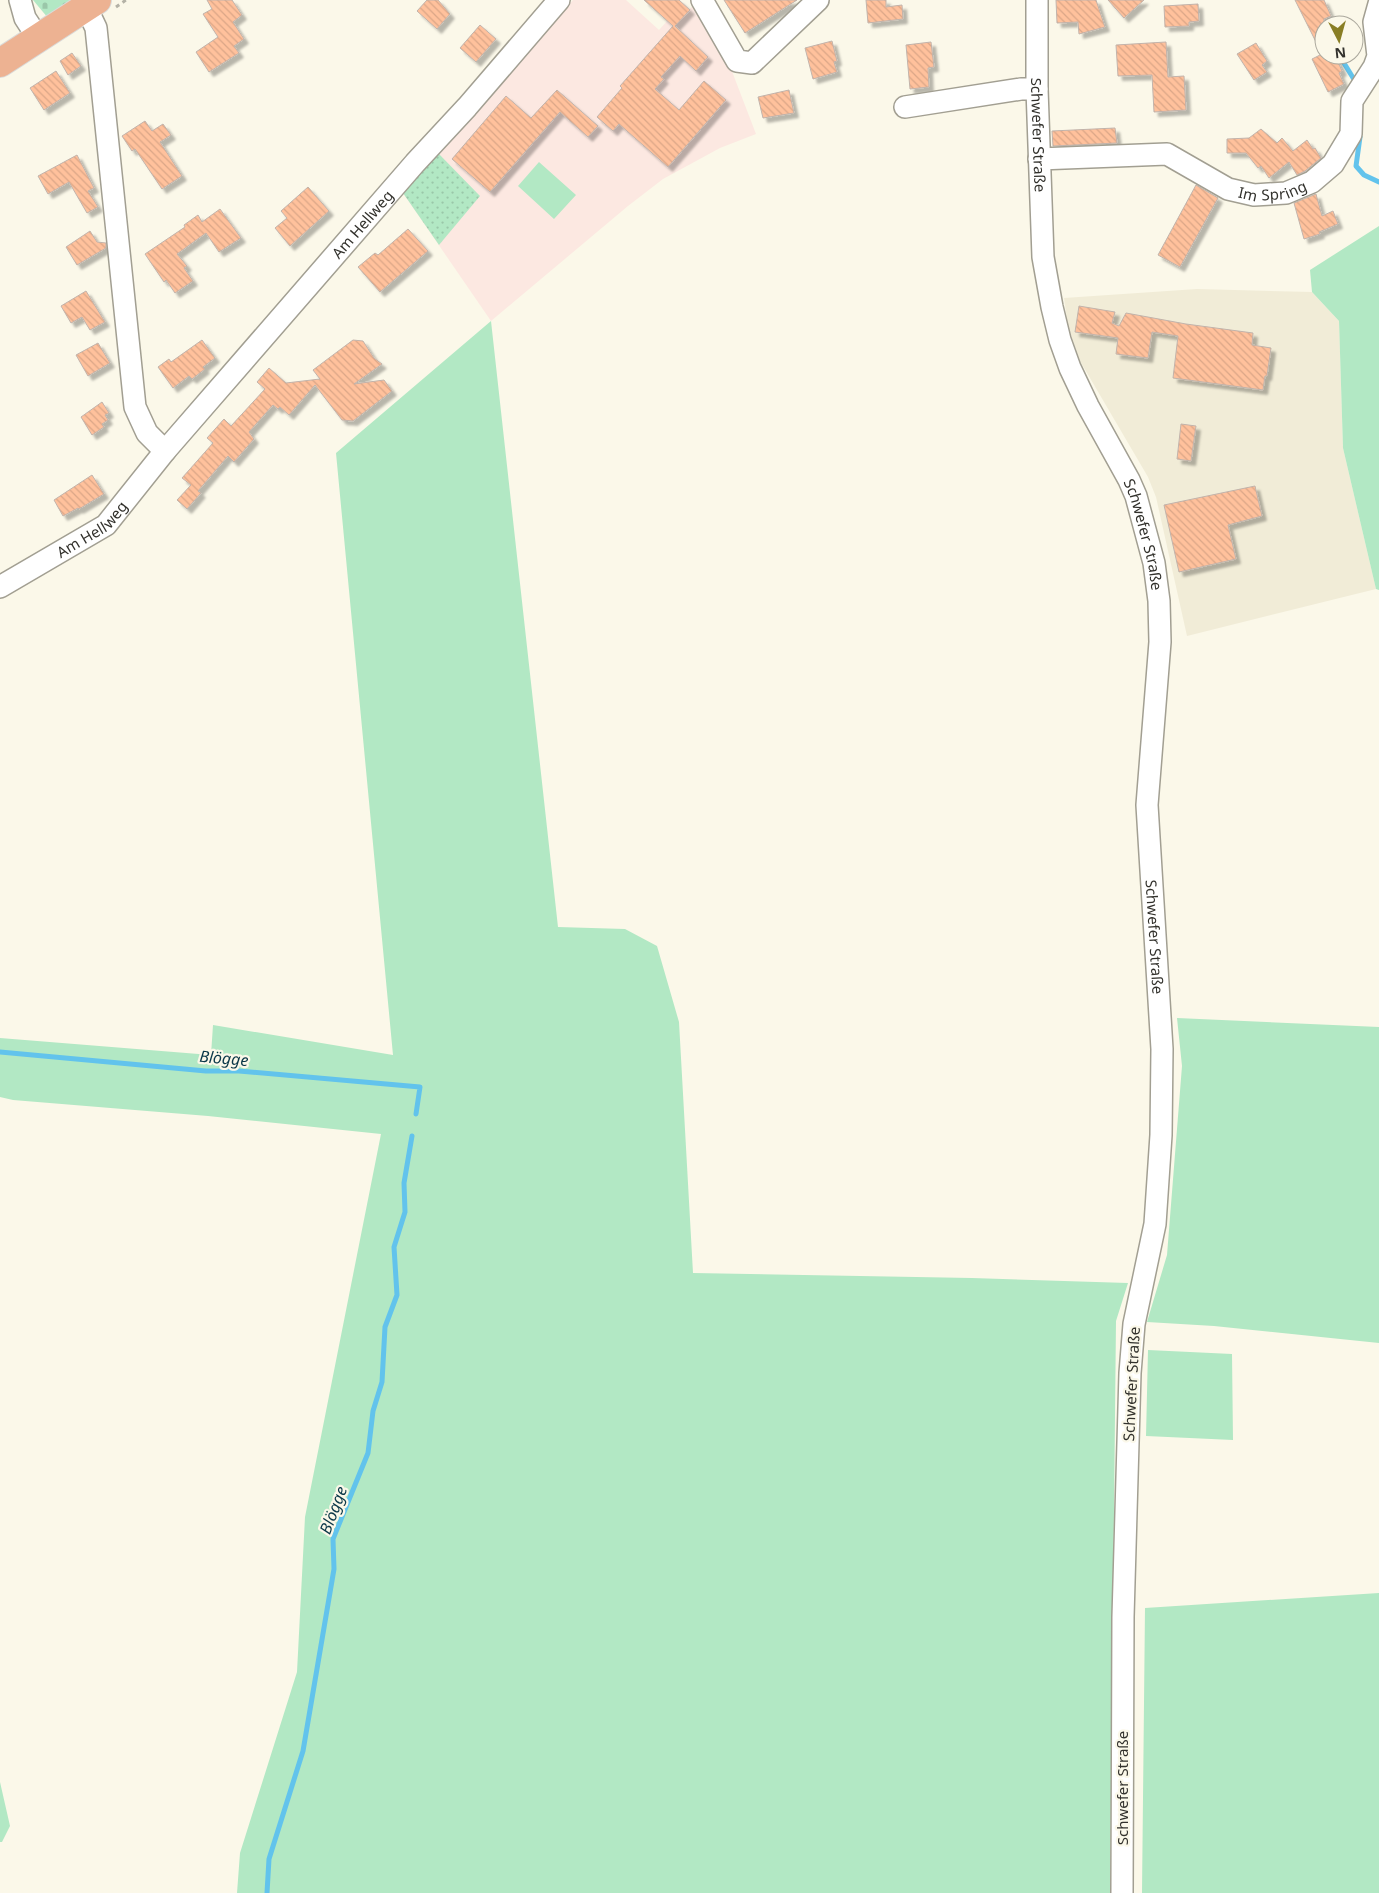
<svg xmlns="http://www.w3.org/2000/svg" width="1379" height="1893" viewBox="0 0 1379 1893" font-family="'Noto Sans',sans-serif">
<style>
.built{fill:#f1ecd7}
.education{fill:#fce8e1}
.green{fill:#b2e8c4}
.cemetery{fill:url(#cemetery-stones)}
.park{fill:url(#park-dots)}
.lines{fill:none;stroke-linecap:round;stroke-linejoin:round}
.stream{stroke:#62c3ec;stroke-width:5}
.building{fill:url(#building-back-hatch);stroke:#c1b3ab;filter:url(#shadow)}
.minor-casing{stroke:#a29f92;stroke-width:24}
.major-casing{stroke:#dadad9;stroke-width:30}
.path{stroke:#b4b2a6;stroke-width:3;stroke-dasharray:4 4;stroke-linecap:butt}
.minor{stroke:#fff;stroke-width:21}
.major{stroke:#edb292;stroke-width:28}
.labels{text-anchor:middle;dominant-baseline:central;stroke-width:4.5;stroke-linejoin:round;paint-order:stroke}
.street-label{font-size:15px;fill:#32312c;stroke:#fbf8e9}
.water-label{font-size:16px;font-style:italic;fill:#0a3748;stroke:#fbf8e9}
</style>
<defs>
<pattern id="cemetery-stones" width="16" height="16" patternUnits="userSpaceOnUse" patternTransform="scale(1.25)"><rect width="16" height="16" fill="#b2e8c4"/><path d="M2 7V4a2 2 0 0 1 4 0v3zM10 15v-3a2 2 0 0 1 4 0v3z" fill="#9ac7a9"/></pattern>
<pattern id="park-dots" width="8" height="8" patternUnits="userSpaceOnUse" patternTransform="scale(1.25)"><rect width="8" height="8" fill="#b2e8c4"/><path d="M2 2h.1M6 6h.1" fill="none" stroke="#9ac7a9" stroke-width="1.8" stroke-linecap="round"/></pattern>
<pattern id="building-back-hatch" width="6" height="6" patternUnits="userSpaceOnUse" patternTransform="scale(1.25)"><rect width="6" height="6" fill="#ffc19c"/><path d="M-1 5l2 2M0 0l6 6M5-1l2 2" fill="none" stroke="#dba687"/></pattern>
<filter id="shadow"><feDropShadow dx="4.5" dy="4.5" stdDeviation="1" flood-color="#0004"/></filter>
</defs>
<rect width="100%" height="100%" fill="#fbf8e9"/>
<path class="built" d="M1197 289 1312 292 1339 321 1343 448 1376 589 1187 636 1156 497 1148 477 1080 361 1068 326 1064 298Z"/>
<path class="education" d="M573 0H626L659 30 668 20 681 19 698 0 715 27 756 134 720 148 663 179 628 206 491 321 403 193Z"/>
<path class="green" d="M539 162 576 195 554 219 518 186Z
M1379 226V590L1376 589 1343 448 1339 321 1312 292 1310 270Z
M491 321 558 927 625 929 657 946 679 1022 693 1273 972 1278 1128 1283 1116 1321 1110 1893H237L240 1853 297 1672 305 1517 381 1134 208 1116 13 1100 0 1097V1038L211 1055 213 1025 393 1055 336 453Z
M1177 1018 1379 1027V1343L1214 1326 1147 1322 1167 1255 1182 1066Z
M1148 1350 1232 1354 1233 1440 1146 1436Z
M1379 1593V1893H1142L1145 1608Z
M0 1782 10 1826 2 1842H0Z"/>
<path class="cemetery" d="M33 0H77L48 18Z"/>
<path class="park" d="M438 153 480 196 439 245 403 193Z"/>
<g class="lines">
<path class="stream" d="M1339 55 1355 81
M1360 137 1356 166 1364 175 1379 182
M0 1052 206 1071H239L420 1087 416 1114
M267 1893 269 1859 303 1751 334 1569 333 1539 368 1453 373 1411 382 1382 385 1327 397 1295 394 1247 405 1212 404 1183 412 1136"/>
</g>
<path class="building" d="M207 0H232L242 15 233 22 244 39 234 46 239 53 209 72 196 52 218 37 203 14 212 9Z
M427 0H438L450 14 437 29 417 11Z
M644 0H679L690 10 675 26 708 57 696 71 680 56 661 77 664 79 655 89 679 110 704 81 726 100 668 167 619 124 613 131 597 117 622 88 620 86 673 26Z
M724 0H797L745 33Z
M866 0H886V7L902 5 903 19 868 23Z
M1056 0H1096L1105 27 1079 34 1078 22 1057 23Z
M1108 0H1144L1124 18Z
M1295 0H1324L1331 16 1324 19V55H1335L1342 71 1339 73 1344 84 1328 92 1312 59 1322 54Z
M1198 4 1199 21 1189 22V26L1165 27 1164 6Z
M480 25 496 39 476 62 460 48Z
M832 41 837 61 834 62 837 72 813 79 805 48Z
M931 42 934 67 928 68 929 87 910 89 906 45Z
M1166 42 1168 77 1184 76 1186 110 1154 112 1152 75 1118 76 1116 45Z
M1256 43 1267 61 1262 65 1267 72 1254 80 1237 54Z
M72 53 81 66 68 75 60 61Z
M56 71 70 93 44 110 30 88Z
M557 90 598 126 588 137 560 112 490 192 452 159 506 96 531 118Z
M789 90 794 113 763 118 758 97Z
M145 121 152 131 163 124 171 135 160 142 182 176 162 189 135 149 132 151 122 136Z
M1115 128 1117 143 1053 146 1052 131Z
M1261 129 1277 143 1282 138 1293 151 1307 140 1313 149 1315 148 1321 158 1305 171 1297 175 1289 162 1269 178 1261 166 1258 168 1246 153H1227V139L1249 138Z
M77 155 94 188 88 191 98 207 87 213 69 182 48 194 38 176Z
M1196 185 1218 198 1180 267 1158 255Z
M308 187 329 211 290 246 275 228 287 218 281 211Z
M1316 194 1322 216 1333 211 1338 224 1319 232 1320 234 1304 239 1294 203Z
M220 209 241 238 219 252 206 233 177 254 187 266 184 268 193 281 175 293 166 280 164 282 145 254 185 227 184 225 198 215 202 222Z
M408 229 428 251 380 292 358 267 375 253 378 255Z
M90 231 97 242 106 243V248L77 265 66 247Z
M86 291 105 322 90 330 82 317 71 323 61 306Z
M1079 306 1115 312 1112 323 1119 326 1126 313 1186 324 1253 333 1252 345 1271 348 1267 376H1265L1263 390 1173 378 1178 336 1152 332 1148 358 1116 354 1118 338 1075 332Z
M202 340 215 358 203 367 205 369 192 379 189 376 173 388 158 367 169 359 171 362Z
M353 340 363 341 374 358 382 364 354 384 384 380 392 391 353 421 342 420 315 385 289 415 280 407 278 409 273 405 249 432 254 439 234 462 228 456 198 491 201 493 187 509 177 500 191 485 182 478 213 443 207 438 224 419 231 426 265 389 257 382 269 368 286 383 320 379 313 370Z
M98 343 110 363 88 376 76 355Z
M102 402 109 413 105 415 108 420 102 424 104 427 92 435 81 417Z
M1181 424 1196 426 1191 461 1177 459Z
M92 475 104 494 79 509 78 508 63 516 54 500Z
M1255 486 1262 516 1228 525 1236 559 1179 572 1164 505Z"/>
<g class="lines">
<g class="minor-casing">
<g id="minor">
<path d="M20 0 25 18 38 38"/>
<path d="M702 0 737 61 752 63 818 0"/>
<path id="s1" d="M1037 0V89L1043 257 1052 307 1060 340 1070 368 1088 406 1129 480 1136 496 1154 563 1159 601 1160 642 1147 805 1162 1049 1161 1135 1155 1224 1134 1324 1130 1373 1123 1617 1122 1893"/>
<path d="M86 7 96 28 135 407 147 433 165 451"/>
<path d="M905 107 1021 89H1037"/>
<path id="s2" d="M1039 159 1167 154 1228 189 1254 195 1286 193 1312 182 1333 164 1351 134 1352 101 1374 67 1378 56 1374 22 1379 4"/>
<path id="s3" d="M0 587 106 525 165 451 415 163 467 107 559 0"/>
</g>
</g>
<g class="major-casing">
<path id="major" d="M0 63 97 0"/>
</g>
<path class="path" d="M116 7 126 0"/>
<use href="#minor" class="minor"/>
<use href="#major" class="major"/>
</g>
<g class="labels">
<g class="street-label">
<text stroke="none"><textPath href="#s1" startOffset="135">Schwefer Straße</textPath></text>
<text stroke="none"><textPath href="#s2" startOffset="244">Im Spring</textPath></text>
<text stroke="none"><textPath href="#s3" startOffset="518">Am Hellweg</textPath></text>
<text stroke="none"><textPath href="#s3" startOffset="109">Am Hellweg</textPath></text>
<text stroke="none"><textPath href="#s1" startOffset="555">Schwefer Straße</textPath></text>
<text stroke="none"><textPath href="#s1" startOffset="960">Schwefer Straße</textPath></text>
<text transform="translate(1131 1384) rotate(-87)">Schwefer Straße</text>
<text transform="translate(1122 1788) rotate(-90)">Schwefer Straße</text>
</g>
<g class="water-label">
<text transform="translate(224 1058) rotate(5)">Blögge</text>
<text transform="translate(333 1510) rotate(-69)">Blögge</text>
</g>
</g>
<g transform="translate(1339 40) rotate(174)"><circle r="24" fill="#fbf8e9" stroke="#aba89d"/>
<path d="M0-4L9 19L0 12L-9 19Z" fill="#897e24"/>
<text y="-8" font-size="14" font-weight="bold" text-anchor="middle" fill="#32312c">N</text>
</g>
</svg>
